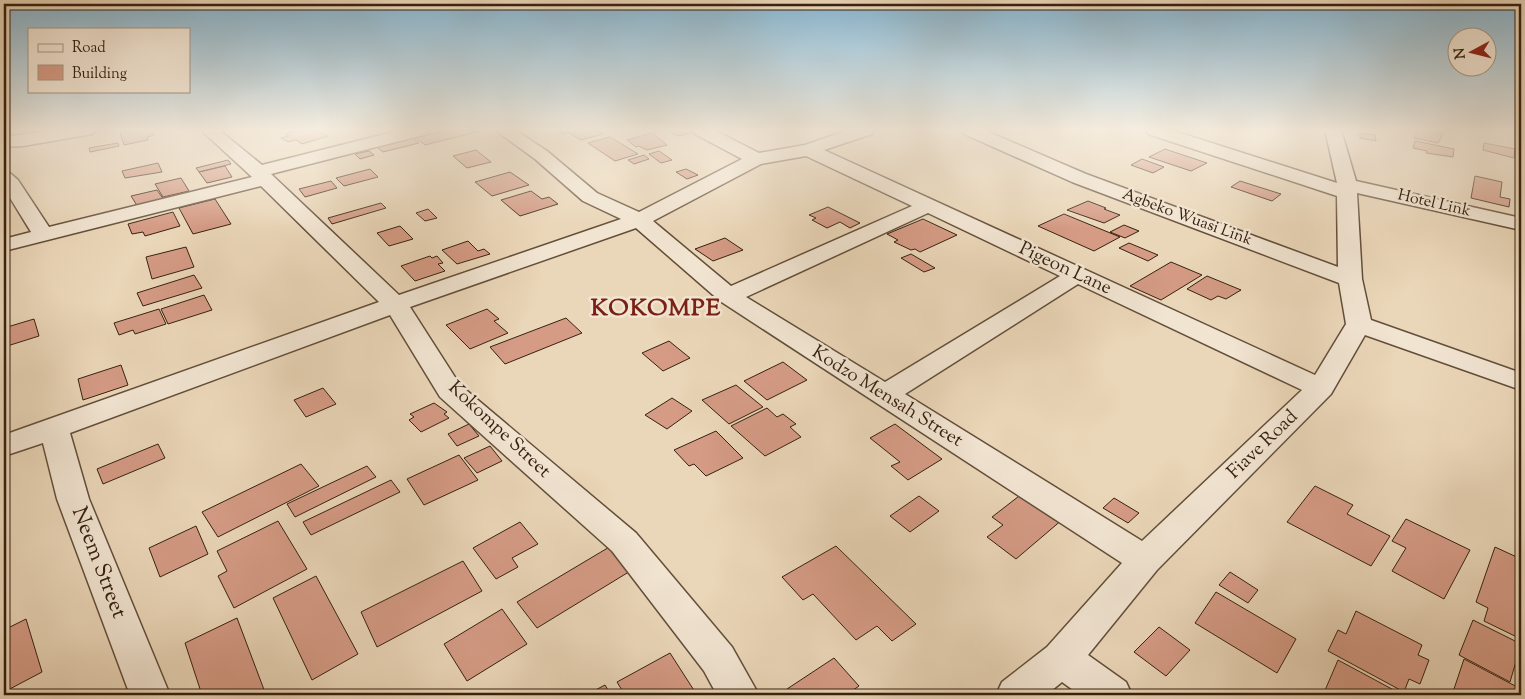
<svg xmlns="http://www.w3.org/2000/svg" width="1525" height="699" viewBox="0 0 1525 699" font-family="'Sorts Mill Goudy',serif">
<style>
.building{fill:#d59b85;stroke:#362110}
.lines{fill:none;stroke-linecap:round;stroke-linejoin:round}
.minor-casing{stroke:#634e3a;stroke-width:3}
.minor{fill:#f1e4d1;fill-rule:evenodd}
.labels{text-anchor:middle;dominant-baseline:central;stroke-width:5;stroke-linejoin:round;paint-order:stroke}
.far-street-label{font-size:16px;fill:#362110;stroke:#f1e4d1}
.street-label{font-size:19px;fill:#362110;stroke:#f1e4d1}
.near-street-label{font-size:22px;fill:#362110;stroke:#f1e4d1}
.district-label{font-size:24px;font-weight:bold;letter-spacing:1px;fill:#7a1f14;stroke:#f1e4d1}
</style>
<rect width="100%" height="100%" fill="#ead6b8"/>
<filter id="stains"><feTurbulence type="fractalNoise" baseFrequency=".004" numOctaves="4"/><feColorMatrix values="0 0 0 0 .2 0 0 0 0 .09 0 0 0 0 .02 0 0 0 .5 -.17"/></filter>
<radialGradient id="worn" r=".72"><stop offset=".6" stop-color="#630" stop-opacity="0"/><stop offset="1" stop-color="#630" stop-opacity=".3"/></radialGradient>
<path class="building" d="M33 130H60L23 138 28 131Z
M136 130H152L154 135 147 137 148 140 124 145 120 133Z
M300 130H316L328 136 302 144 296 140 288 142 281 138 289 136 285 134Z
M449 130 481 131 425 145 416 138Z
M558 130H596L603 134 581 140 569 133 564 134Z
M667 130H691L695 132 678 136Z
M1419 130H1425L1443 134 1438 143 1414 138Z
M652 133 667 145 647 150 639 146 636 147 627 140Z
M1360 133 1375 135 1376 141 1360 138Z
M411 136 419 143 383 152 377 147 407 140 404 138Z
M610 137 638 154 615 161 588 143Z
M1415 141 1454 149 1453 157 1426 153 1427 151 1413 148Z
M118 143 119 146 90 152 89 148Z
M1484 143 1515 149 1514 158 1483 150Z
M1165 149 1207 163 1191 171 1149 157Z
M476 150 491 162 467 168 453 156Z
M369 151 374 155 360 159 355 154Z
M659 151 672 160 661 163 649 154Z
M644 155 649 159 634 164 628 160Z
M1142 159 1164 167 1153 173 1131 165Z
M228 160 231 164 199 172 196 168Z
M158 163 162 172 125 178 122 171Z
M225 166 232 177 207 183 199 172Z
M370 169 378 177 344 186 336 178Z
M686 169 698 175 687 179 676 172Z
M510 172 529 185 492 196 475 182Z
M1475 176 1502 182 1500 197 1510 199 1509 207 1471 198Z
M181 178 189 191 163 197 155 184Z
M331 181 337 188 305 197 299 189Z
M1240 181 1281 194 1272 201 1231 187Z
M157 190 164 200 138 207 131 196Z
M531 191 542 199 549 197 558 204 520 216 501 200Z
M215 199 231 224 193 234 179 208Z
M1088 201 1106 208 1104 209 1120 215 1104 223 1067 210Z
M381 203 386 208 332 224 328 218Z
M828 207 860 223 850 228 840 222 827 228 812 220 816 218 809 215Z
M428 209 437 218 425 221 416 213Z
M173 212 180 226 145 236 143 232 132 234 128 224Z
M1064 214 1120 237 1094 251 1038 226Z
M923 219 957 235 920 252 915 249 911 250 894 242 898 240 887 234Z
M1124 225 1139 231 1125 238 1110 232Z
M400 226 413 239 389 246 377 233Z
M725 238 743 250 713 261 695 249Z
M468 241 478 251 484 249 490 254 457 264 442 250Z
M1129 243 1158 255 1148 261 1119 248Z
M186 247 194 267 152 279 146 257Z
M911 254 935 268 924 272 901 258Z
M430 256 432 258 437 256 443 263 438 264 445 271 415 281 401 266Z
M1171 262 1202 275 1161 300 1130 286Z
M194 275 202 288 143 306 137 293Z
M1207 276 1241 290 1226 299 1218 296 1211 300 1187 289Z
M204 295 212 310 168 324 161 309Z
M159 309 166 324 135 334 133 330 119 335 114 323Z
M487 309 499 319 494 321 508 333 470 349 446 325Z
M566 318 582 333 505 364 490 347Z
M34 319 39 336 4 347V328Z
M669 341 690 358 663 371 642 353Z
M783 362 807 380 767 400 744 381Z
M121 365 128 385 83 400 78 379Z
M736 385 763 407 729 424 702 400Z
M323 388 336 404 306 417 294 400Z
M672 398 692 411 667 429 645 415Z
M434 403 447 412 444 414 449 418 421 432 409 420 414 417 410 414Z
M767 408 777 417 783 414 796 424 790 427 801 437 765 456 731 426Z
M469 424 479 436 457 446 448 434Z
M895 424 942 459 908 480 891 466 900 462 870 438Z
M716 431 743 458 706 476 694 464 689 466 674 450Z
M158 444 165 458 103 484 97 469Z
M490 446 502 461 477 473 464 458Z
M459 455 478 480 424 505 407 479Z
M301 464 319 486 218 537 202 512Z
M367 466 376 477 295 517 287 504Z
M391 480 400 492 311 535 303 522Z
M1315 486 1353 505 1347 514 1390 536 1371 566 1287 522Z
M1023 493 1063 519 1016 559 987 537 1003 525 992 517Z
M919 496 939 511 910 532 890 516Z
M1114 498 1139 513 1128 523 1103 508Z
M1406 519 1470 550 1444 599 1392 571 1406 548 1392 541Z
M278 521 307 569 234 608 218 576 227 571 217 551Z
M520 522 538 544 512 558 518 567 496 579 473 548Z
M196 526 208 554 160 577 149 548Z
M611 546 632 570 537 628 517 602Z
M836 546 916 624 892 641 877 626 856 640 813 594 803 600 782 577Z
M1495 547 1521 559V639L1484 621 1488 608 1476 602Z
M463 561 482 591 377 647 361 612Z
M1230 572 1258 590 1248 603 1219 585Z
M316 576 358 654 312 680 273 598Z
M1216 592 1296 639 1277 673 1195 623Z
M502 609 527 644 467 681 444 644Z
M1356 611 1422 645 1418 655 1429 660 1420 684 1409 679 1404 692 1328 651 1338 630 1346 634Z
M237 618 266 695H202L185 643Z
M26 619 42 672 4 692V630Z
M1473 620 1521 644 1510 682 1459 655Z
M1159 627 1190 650 1166 676 1134 652Z
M670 653 697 695H625L617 682Z
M834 658 859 686 846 695H792L787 689Z
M1464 659 1521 689V695H1452Z
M1338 660 1403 695H1323Z
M605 685 611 695H586Z"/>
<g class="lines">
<g class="minor-casing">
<path id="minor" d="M57 130H95L93 134 87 135 23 146 4 147V137Z
M201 130H219L262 165 401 130H429L427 134 271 174 399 295 621 219 583 201 535 159 495 130H515L547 151 597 193 639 212 742 159 695 134 693 130H714L759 153 805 145 849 130H874L872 134 824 150 1315 375 1346 324 1339 283 1072 182 964 134 962 130H984L1086 174 1338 267 1337 196 1148 134 1146 130H1171L1337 183 1325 130H1341L1356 181 1521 218V230L1357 193 1362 279 1371 320 1521 373V390L1365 335 1331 394 1157 570 1088 655 1126 682 1132 695H1080L1062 682 1046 695H996L1002 682 1047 647 1122 563 720 301 636 228 410 307 460 385 636 533 732 647 759 695H717L704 671 612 551 440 397 390 315 70 433 89 499 170 695H130L57 499 43 443 4 456V435L379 302 261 186 4 251V239L31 232 4 188V172L11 174 18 180 49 227 252 177ZM806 156 912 206 731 286 653 221 761 164ZM928 213 1060 276 885 382 746 297ZM1078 284 1302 390 1142 541 905 394Z"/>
</g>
<use href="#minor" class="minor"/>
</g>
<linearGradient id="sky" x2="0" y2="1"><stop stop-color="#88b6d0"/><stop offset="0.57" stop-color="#f6eddf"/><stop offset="1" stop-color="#f6eddf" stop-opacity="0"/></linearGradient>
<rect width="1525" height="228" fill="url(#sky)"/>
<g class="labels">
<g class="far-street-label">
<text transform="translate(1434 204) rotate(13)">Hotel Link</text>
<text transform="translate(1187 218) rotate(20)">Agbeko Wuasi Link</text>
</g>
<g class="street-label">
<text transform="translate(1065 269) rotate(25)">Pigeon Lane</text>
<text transform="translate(887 397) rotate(32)">Kodzo Mensah Street</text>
<text transform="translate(499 430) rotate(43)">Kokompe Street</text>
<text transform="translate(1263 445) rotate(-44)">Fiave Road</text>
</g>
<g class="near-street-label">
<text transform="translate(98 563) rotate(69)">Neem Street</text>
</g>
<g class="district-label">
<text x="656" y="309">KOKOMPE</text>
</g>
</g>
<rect width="1525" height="699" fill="none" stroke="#ead6b8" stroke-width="20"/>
<rect x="5" y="5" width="1515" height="689" fill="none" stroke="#362110" stroke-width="2.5"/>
<rect x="10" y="10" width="1505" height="679" fill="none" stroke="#362110"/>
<rect x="28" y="28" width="162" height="65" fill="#f1e4d1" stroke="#a69684"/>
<rect x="38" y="44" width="25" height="8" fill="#f1e4d1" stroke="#a69684"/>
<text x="72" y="52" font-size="15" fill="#362110">Road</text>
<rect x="38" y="65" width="25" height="15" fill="#d59b85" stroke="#a69684"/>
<text x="72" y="78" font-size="15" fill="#362110">Building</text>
<g transform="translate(1472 52) rotate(263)"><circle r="24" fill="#f1e4d1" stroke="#a69684"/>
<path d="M0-4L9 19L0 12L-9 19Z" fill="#8f2418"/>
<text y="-8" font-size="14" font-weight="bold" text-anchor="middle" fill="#362110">N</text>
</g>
<rect width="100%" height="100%" filter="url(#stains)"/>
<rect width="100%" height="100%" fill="url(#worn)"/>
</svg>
